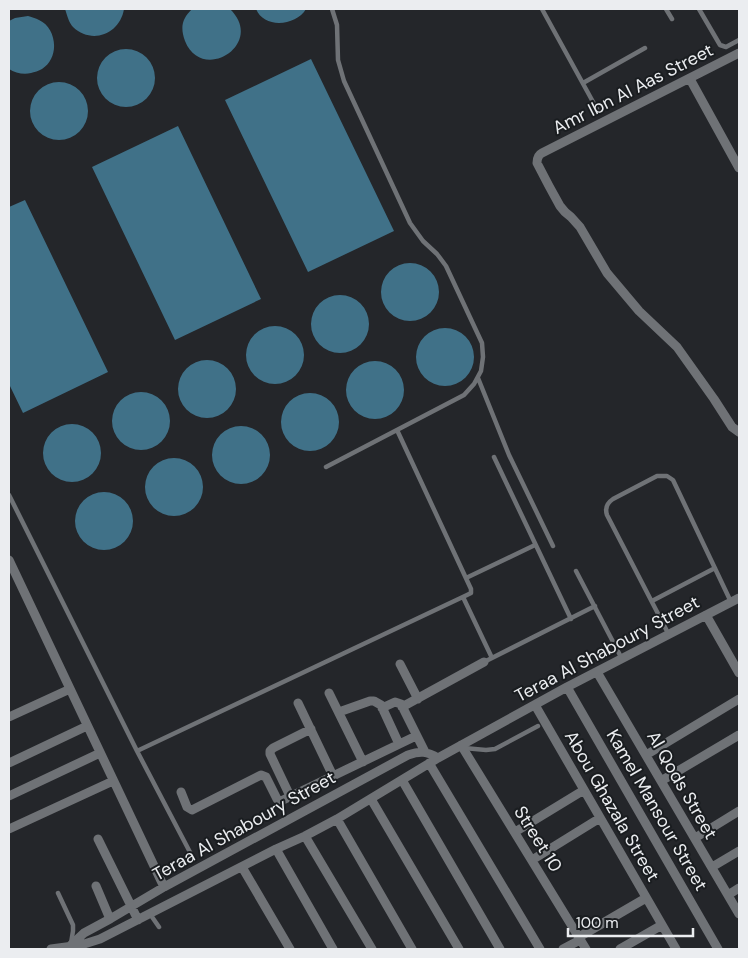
<svg xmlns="http://www.w3.org/2000/svg" width="748" height="958" viewBox="0 0 748 958" font-family="'DM Sans',sans-serif">
<style>
.water{fill:#407188}
.lines{fill:none;stroke-linecap:round;stroke-linejoin:round}
.lane{stroke:#6f7276;stroke-width:4.5}
.street{stroke:#6f7276;stroke-width:9}
.labels{text-anchor:middle;dominant-baseline:central;stroke-width:4;stroke-linejoin:round;paint-order:stroke}
.street-label{font-size:18px;fill:#ebedf0;stroke:#1a1d20}
</style>
<rect width="100%" height="100%" fill="#24262a"/>
<path class="water" d="M65 9H124C120 34 92 45 73 27 69 23 67 15 65 9Z
M192 9H230C266 44 202 84 185 41 180 27 182 19 192 9Z
M256 9H306C296 26 264 29 256 9Z
M28 16C31 17 36 18 39 20 57 28 60 58 42 69 39 71 34 72 31 73 24 75 15 73 9 69V21L15 18Z
M97 78a29 29 0 1 1 58 0a29 29 0 1 1-58 0Z
M311 59 394 231 308 272 225 100Z
M30 111a29 29 0 1 1 58 0a29 29 0 1 1-58 0Z
M178 126 261 299 175 340 92 167Z
M25 200 108 372 23 413 9 384V207Z
M381 292a29 29 0 1 1 58 0a29 29 0 1 1-58 0Z
M311 324a29 29 0 1 1 58 0a29 29 0 1 1-58 0Z
M246 355a29 29 0 1 1 58 0a29 29 0 1 1-58 0Z
M416 357a29 29 0 1 1 58 0a29 29 0 1 1-58 0Z
M178 389a29 29 0 1 1 58 0a29 29 0 1 1-58 0Z
M346 390a29 29 0 1 1 58 0a29 29 0 1 1-58 0Z
M112 421a29 29 0 1 1 58 0a29 29 0 1 1-58 0Z
M281 422a29 29 0 1 1 58 0a29 29 0 1 1-58 0Z
M43 453a29 29 0 1 1 58 0a29 29 0 1 1-58 0Z
M212 455a29 29 0 1 1 58 0a29 29 0 1 1-58 0Z
M145 487a29 29 0 1 1 58 0a29 29 0 1 1-58 0Z
M75 521a29 29 0 1 1 58 0a29 29 0 1 1-58 0Z"/>
<g class="lines">
<path class="lane" d="M542 9 598 111
M666 9 672 19
M699 9 720 45 726 47 739 40
M583 83 645 48
M478 378 509 455 553 546
M494 457 571 619
M326 467 464 395 474 384 481 371 483 357 482 343 446 266 437 254 423 241 410 223 344 81 338 60 337 25 332 9
M9 495 137 751 192 856
M576 571 622 659
M466 578 535 545
M463 597 492 658
M652 601 715 568
M669 635 607 515C605 509 607 503 613 499L657 476H667L673 480 731 602
M484 662 595 606
M464 748 486 750 495 749 538 726
M137 751 467 595 471 593V589L397 430
M58 893 73 925V931L71 943
M150 914 159 927"/>
<path class="street" d="M739 53 542 153C538 155 537 158 537 163L549 186 560 206 565 212 571 217 580 227 607 273 639 311 677 347 714 399 732 427 739 432
M690 79 739 168
M9 560 164 887
M706 615 739 673
M400 664 418 699
M597 672 739 914
M567 687 718 949
M329 693 363 762
M298 703 333 776
M535 705 676 949
M402 707 484 662
M382 708 395 702 401 704 425 752
M339 712 370 701H374L381 705 399 744
M9 717 70 689
M461 745 586 949
M646 755 739 699
M9 763 87 726
M429 763 540 949
M402 780 500 949
M661 781 739 735
M181 792 187 807 192 810 261 775 266 777 277 799 281 801 416 736
M9 796 100 753
M290 796 270 754V751L273 748 311 729
M371 799 459 949
M337 819 412 949
M9 829 113 781
M515 832 584 790
M305 836 372 949
M695 838 739 811
M98 839 138 920
M276 849 333 949
M532 860 600 818
M242 867 290 949
M712 867 739 851
M96 886 110 919
M728 895 739 888
M579 937 646 898
M70 946 84 933 110 919 164 887 408 755C420 751 427 751 438 758
M51 949 81 945 100 939 276 849 305 836 337 819 438 758 567 687 739 598
M563 949 580 940
M620 949 662 925"/>
</g>
<g class="labels">
<g class="street-label">
<text transform="translate(633 89) rotate(-27)">Amr Ibn Al Aas Street</text>
<text transform="translate(607 649) rotate(-28)">Teraa Al Shaboury Street</text>
<text transform="translate(682 785) rotate(60)">Al Qods Street</text>
<text transform="translate(612 806) rotate(60)">Abou Ghazala Street</text>
<text transform="translate(657 810) rotate(60)">Kamel Mansour Street</text>
<text transform="translate(244 826) rotate(-29)">Teraa Al Shaboury Street</text>
<text transform="translate(538 839) rotate(58)">Street 10</text>
</g>
</g>
<rect width="748" height="958" fill="none" stroke="#ebedf0" stroke-width="20"/>
<path d="M568 928v8h125v-8" fill="none" stroke="#ebedf0" stroke-width="2.5"/>
<text x="576" y="928" font-size="15" fill="#ebedf0" stroke="#1a1d20" stroke-width="4" paint-order="stroke">100 m</text>
</svg>
